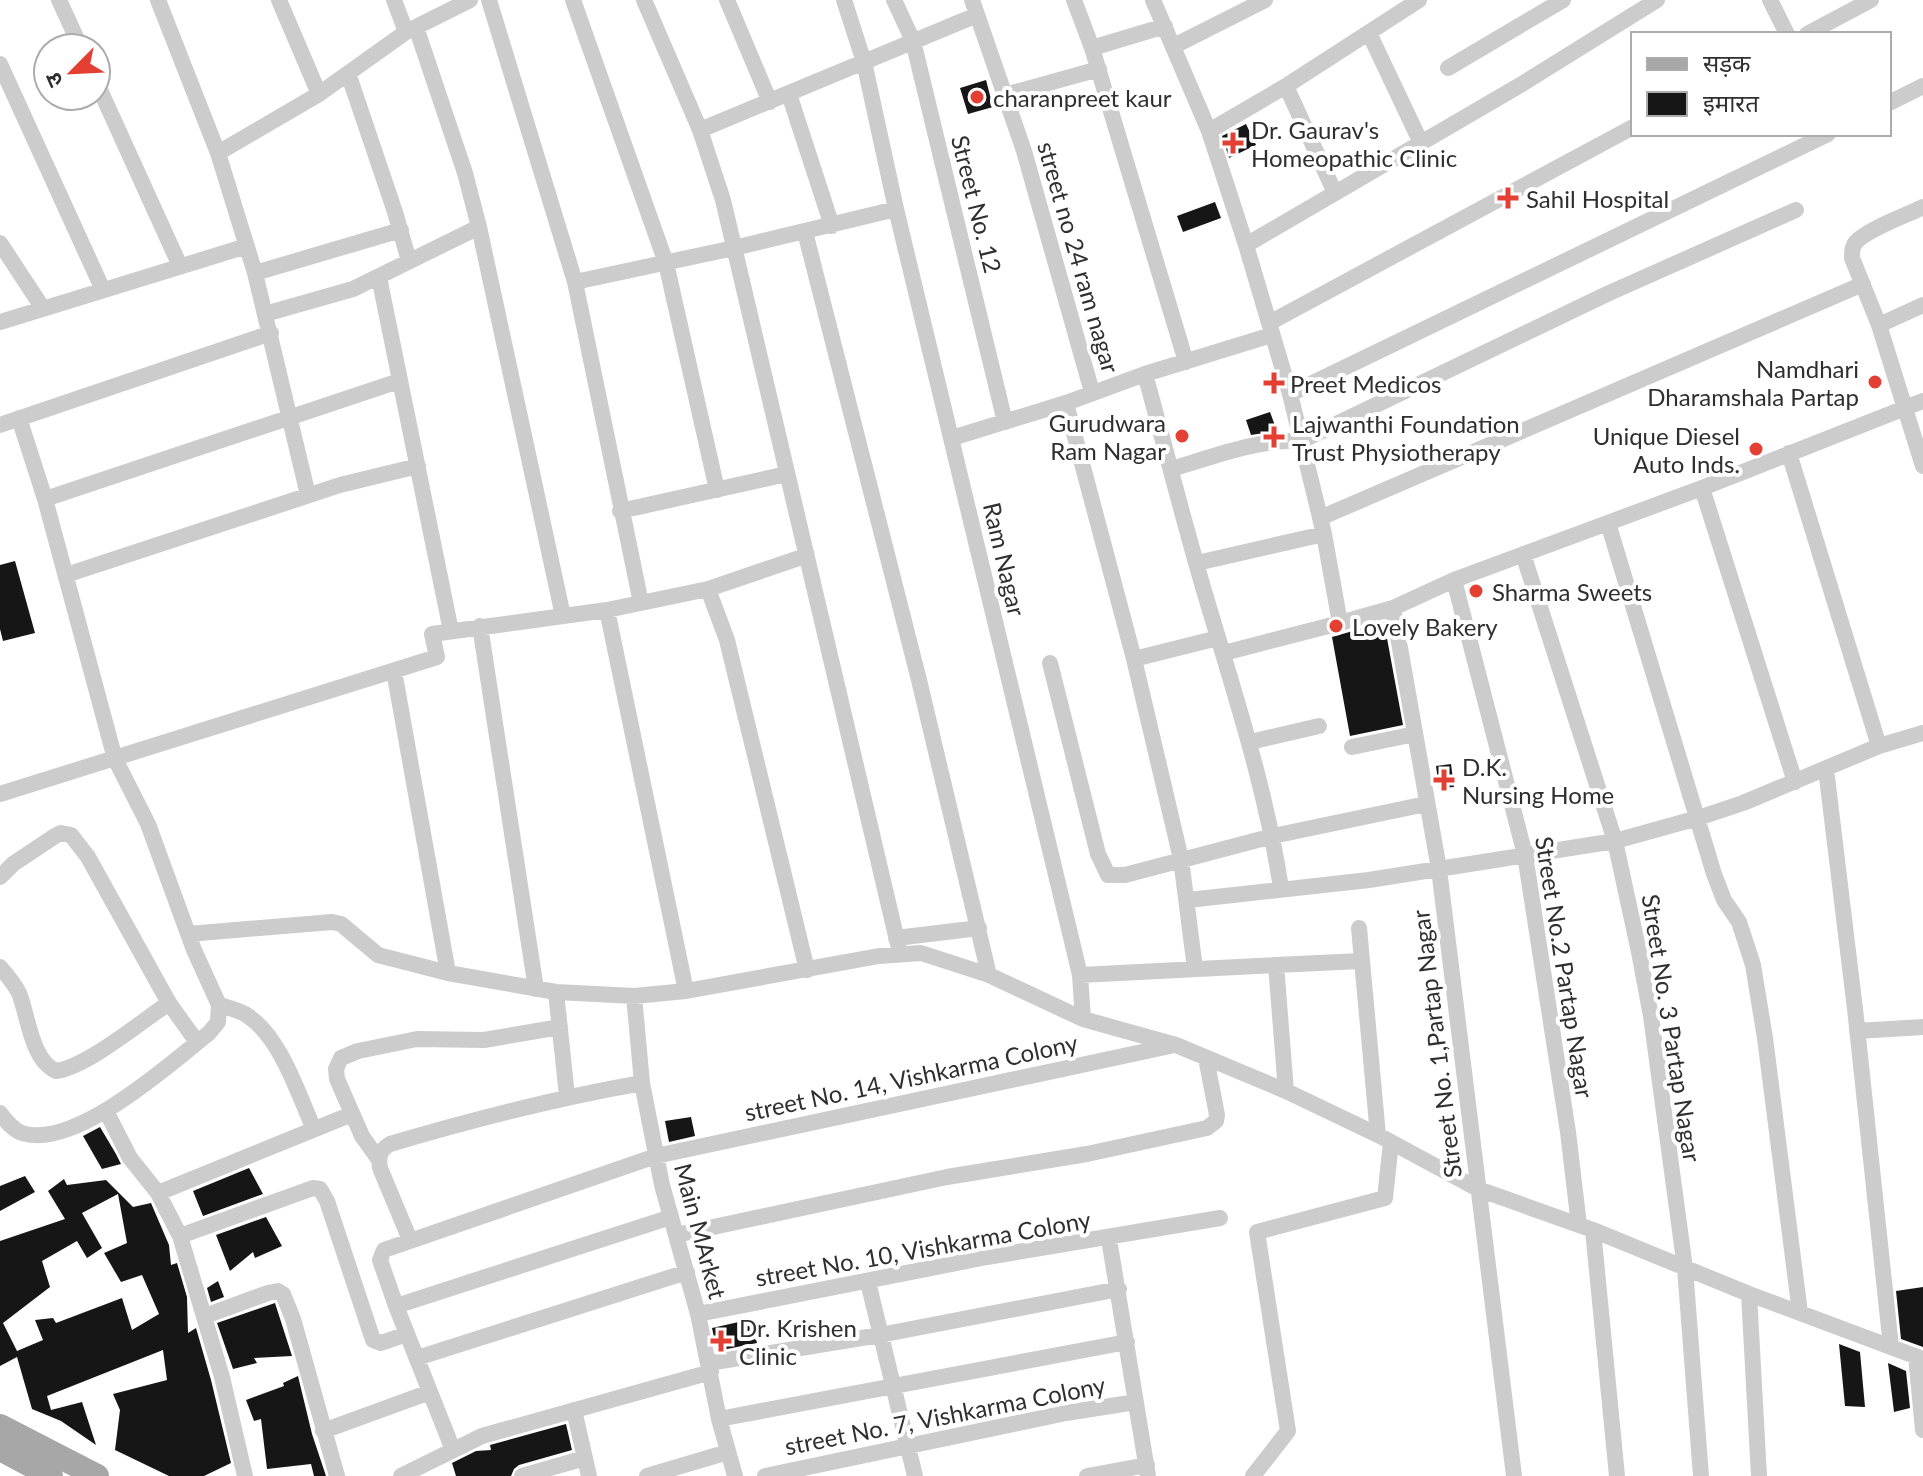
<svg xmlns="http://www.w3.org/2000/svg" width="1923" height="1476" viewBox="0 0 1923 1476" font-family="Lato,'Noto Sans Devanagari',sans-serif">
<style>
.building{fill:#161616;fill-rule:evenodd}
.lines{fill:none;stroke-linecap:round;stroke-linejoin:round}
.minor{stroke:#ccc;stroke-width:16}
.primary{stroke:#a7a7a7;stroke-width:24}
.poi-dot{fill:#e43f33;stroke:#fff;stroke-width:3}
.labels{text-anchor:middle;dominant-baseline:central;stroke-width:8;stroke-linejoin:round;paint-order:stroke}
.poi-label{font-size:24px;fill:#2f2f2f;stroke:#fff;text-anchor:start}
.street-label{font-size:24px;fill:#2f2f2f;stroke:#fff}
</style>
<rect width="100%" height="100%" fill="#fff"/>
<path class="building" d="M986 80 993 107 968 114 960 88Z
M1246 124 1256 145 1229 158 1222 136Z
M1215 202 1221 218 1183 232 1177 216Z
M1270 412 1277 431 1251 435 1246 420Z
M15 561 35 633 3 641 0 629V565Z
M1384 622 1403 725 1350 736 1332 637Z
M1451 764 1454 787 1439 788 1436 766Z
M691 1117 695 1136 669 1142 665 1121Z
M100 1127 116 1154 121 1164 102 1169 83 1136Z
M249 1168 263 1194 203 1216 193 1191Z
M25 1176 35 1192 0 1211V1186Z
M64 1179 67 1185 106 1180 133 1207 151 1203 169 1245 171 1265 177 1263 187 1297 188 1333 196 1328 211 1380 231 1463 204 1476H169L115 1450 120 1410 113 1394 167 1380 163 1350 47 1396 51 1410 82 1402 96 1445 61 1421 32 1409 17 1357 0 1366V1241L65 1219 48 1191ZM118 1194 127 1243 104 1253 121 1282 142 1275 159 1314 132 1330 122 1298 56 1323 53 1318 35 1320 43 1340 17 1351 3 1323 50 1287 42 1261 77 1241 87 1258 102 1248 82 1213Z
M266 1217 282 1246 255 1258 253 1252 230 1271 216 1235Z
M218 1281 224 1297 211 1302 207 1288Z
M1923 1287V1347L1901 1339 1896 1291Z
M275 1303 292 1356 254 1358 257 1363 233 1369 217 1323Z
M752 1319 757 1343 717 1351 712 1328Z
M1839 1344 1860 1352 1865 1407 1845 1406Z
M1888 1363 1906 1371 1910 1408 1894 1412Z
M298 1376 312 1434 326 1476H314L311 1464 267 1469 261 1419 254 1421 246 1400 284 1386 283 1383Z
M566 1424 572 1450 519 1465 514 1469 511 1476H456L452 1463 476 1451 491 1450 490 1445Z"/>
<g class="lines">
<path class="minor" d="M59 0 81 48
M158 0 218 153 255 273 308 495
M279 0 319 94
M394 0 406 32
M489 0 575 282 641 603
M573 0 666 263 717 490
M644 0 700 130 723 200 900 953
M727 0 770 102
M844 0 864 62 896 209 1080 975 1083 1019
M894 0 913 41 1005 422
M972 0 1024 151 1092 392
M1074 0 1092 48 1186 362
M1153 0 1209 131 1246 245 1290 394 1324 534 1340 623 1393 608 1454 580 1702 488 1923 401
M1770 0 1787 34
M416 27 465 173 479 227 563 616
M1369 33 1421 143
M1807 34 1871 0
M1174 46 1265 0
M1092 48 1165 26
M0 64 103 290
M1448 68 1563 0
M348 73 395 212 409 261
M96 81 180 266
M1286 86 1335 193
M789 94 832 226
M1005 95 1099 69
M1889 103 1923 86
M700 130 977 15
M1209 131 1286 86 1419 0
M218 153 319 94 406 32 470 0
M1923 207C1905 216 1873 227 1858 240 1852 245 1852 251 1852 258L1879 325 1923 466
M805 232 919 680 989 975
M0 243 42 307
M1246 245 1522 84 1657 0
M255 273 401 230
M379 277 451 631
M575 282 734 248 896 209
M265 314 353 289 479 227
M0 322 247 246
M1269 323 1633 127
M1879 325 1923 305
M1145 374C1166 450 1185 528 1208 604 1236 698 1266 790 1281 888
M1290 394 1828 134
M1066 403 1134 659 1181 859 1195 969
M0 425 271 333
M952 438 1066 403 1145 374 1272 335
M1789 453 1879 746
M1171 469C1213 457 1257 439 1301 441L1607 294 1796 210
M1702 488 1795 782
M45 499 399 381
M620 511 787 474
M1320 518 1863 284
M1608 523 1714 874 1724 900 1739 922 1753 965 1765 1038 1800 1313
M1523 554 1615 841 1639 952 1651 1016 1685 1268 1701 1476
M1197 563 1324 534
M66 575 340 485 418 466
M1454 580 1525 855 1568 1132 1579 1225
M708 589 727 640 807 970
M1393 608 1439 869 1514 1476
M607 610 686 991
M480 626 536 989
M1224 653 1340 623
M1134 659 1218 638
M1050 663 1098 854 1108 875H1125L1273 836 1426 804
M394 671 448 973
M1250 742 1319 726
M1352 747 1415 734
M1826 769 1855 1009 1891 1347
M0 794 437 657 432 634 607 610 708 589 805 556
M0 877 13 864 55 836 61 833 71 835 88 857 169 1003 197 1042
M1188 900 1369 880 1615 841 1698 818 1743 803 1879 746 1923 733
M1359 928 1378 1135
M188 934 332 922 341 924 378 955 448 973 556 992 634 996 686 991 879 956 921 953 989 975 1083 1019 1176 1045 1286 1091 1378 1135 1478 1189 1593 1230 1749 1294 1923 1359
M896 938 979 928
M1276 965 1361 961
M0 967C7 975 14 983 19 993 28 1015 31 1060 56 1071 87 1067 142 1021 169 1003
M1080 975 1276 965 1286 1091
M556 992 567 1096
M634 996 642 1083 662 1185 698 1314 719 1419 735 1476
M219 1005C229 1008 240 1010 248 1016 281 1038 298 1094 314 1129
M1857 1031 1923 1027
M106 1111 130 1158 158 1193 180 1236 222 1377 245 1476
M0 1113C6 1121 13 1130 22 1133 75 1150 170 1064 209 1033L218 1022 219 1005 194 950 148 824 115 759 45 499 19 418
M379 1160 362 1136 337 1079 336 1069 341 1058 358 1051 417 1039 484 1040 560 1027
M158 1193 352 1114
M1593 1230 1617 1476
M676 1235 947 1177 1087 1154 1207 1128 1216 1121 1217 1115 1206 1058
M180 1236 313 1188 320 1189 327 1201 373 1340 381 1343 407 1334
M1109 1239 1148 1476
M410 1240 380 1168C378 1156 380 1150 390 1144 474 1119 557 1098 642 1083
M868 1282 915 1476
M1749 1294 1759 1476
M396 1306 671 1217
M698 1314 987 1257 1220 1218
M205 1316 268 1293 278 1291 283 1294 293 1319 337 1476
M1916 1356 1923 1430
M417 1358 687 1272
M709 1363 880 1335 1119 1289
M574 1410 589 1476
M719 1419 1127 1342
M323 1431 430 1392
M453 1450 396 1306 380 1260 384 1250 656 1156 1170 1046
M401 1476 482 1436 711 1372
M522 1476 585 1458
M647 1476 728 1452
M765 1476 1066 1413 1136 1402
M1087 1476 1147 1465
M1253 1476 1288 1431 1257 1232 1385 1198 1391 1142"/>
<path class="primary" d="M0 1426 97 1476
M0 1449 51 1476"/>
</g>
<g class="poi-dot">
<circle cx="977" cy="97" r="8"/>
<path d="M1229 131h8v8h8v8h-8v8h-8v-8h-8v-8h8z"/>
<path d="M1504 186h8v8h8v8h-8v8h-8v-8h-8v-8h8z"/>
<circle cx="1875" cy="382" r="8"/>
<path d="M1270 371h8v8h8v8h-8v8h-8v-8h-8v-8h8z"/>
<circle cx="1182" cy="436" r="8"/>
<path d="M1270 425h8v8h8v8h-8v8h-8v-8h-8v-8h8z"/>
<circle cx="1756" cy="449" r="8"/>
<circle cx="1476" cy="591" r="8"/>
<circle cx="1336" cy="626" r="8"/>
<path d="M1440 768h8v8h8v8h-8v8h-8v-8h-8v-8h8z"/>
<path d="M717 1329h8v8h8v8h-8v8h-8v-8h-8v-8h8z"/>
</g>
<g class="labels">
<g class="poi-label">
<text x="993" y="97">charanpreet kaur</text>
<text x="1251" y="129">Dr. Gaurav's<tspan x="1251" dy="28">Homeopathic Clinic</tspan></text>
<text x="1526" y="198">Sahil Hospital</text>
<text x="1859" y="368" text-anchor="end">Namdhari<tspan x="1859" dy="28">Dharamshala Partap</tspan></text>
<text x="1290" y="383">Preet Medicos</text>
<text x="1166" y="422" text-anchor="end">Gurudwara<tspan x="1166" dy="28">Ram Nagar</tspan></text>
<text x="1292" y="423">Lajwanthi Foundation<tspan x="1292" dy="28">Trust Physiotherapy</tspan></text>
<text x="1740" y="435" text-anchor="end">Unique Diesel<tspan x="1740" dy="28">Auto Inds.</tspan></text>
<text x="1492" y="591">Sharma Sweets</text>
<text x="1352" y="626">Lovely Bakery</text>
<text x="1462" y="766">D.K.<tspan x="1462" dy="28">Nursing Home</tspan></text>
<text x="739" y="1327">Dr. Krishen<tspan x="739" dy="28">Clinic</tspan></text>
</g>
<g class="street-label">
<text transform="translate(977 204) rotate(76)">Street No. 12</text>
<text transform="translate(1079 257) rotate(74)">street no 24 ram nagar</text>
<text transform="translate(1005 559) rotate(77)">Ram Nagar</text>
<text transform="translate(1565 967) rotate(81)">Street No.2 Partap Nagar</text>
<text transform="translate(1672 1028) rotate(81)">Street No. 3 Partap Nagar</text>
<text transform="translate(1436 1044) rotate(-97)">Street No. 1,Partap Nagar</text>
<text transform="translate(911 1077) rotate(-12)">street No. 14, Vishkarma Colony</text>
<text transform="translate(701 1231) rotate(75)">Main MArket</text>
<text transform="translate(923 1248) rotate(-10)">street No. 10, Vishkarma Colony</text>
<text transform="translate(945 1415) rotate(-11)">street No. 7, Vishkarma Colony</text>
</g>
</g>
<rect x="1631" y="32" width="260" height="104" fill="#ffffff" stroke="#acacac" stroke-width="2"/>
<rect x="1647" y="58" width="40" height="12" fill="#a7a7a7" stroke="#acacac" stroke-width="2"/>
<text x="1703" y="72" font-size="24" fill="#2f2f2f">सड़क</text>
<rect x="1647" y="92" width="40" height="24" fill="#161616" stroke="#acacac" stroke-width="2"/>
<text x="1703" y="112" font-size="24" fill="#2f2f2f">इमारत</text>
<g transform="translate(72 72) rotate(246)"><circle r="38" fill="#ffffff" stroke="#acacac" stroke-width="2"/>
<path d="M0-6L14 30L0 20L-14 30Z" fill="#e43f33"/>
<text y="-12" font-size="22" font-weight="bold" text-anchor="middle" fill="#2f2f2f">उ</text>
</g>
</svg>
